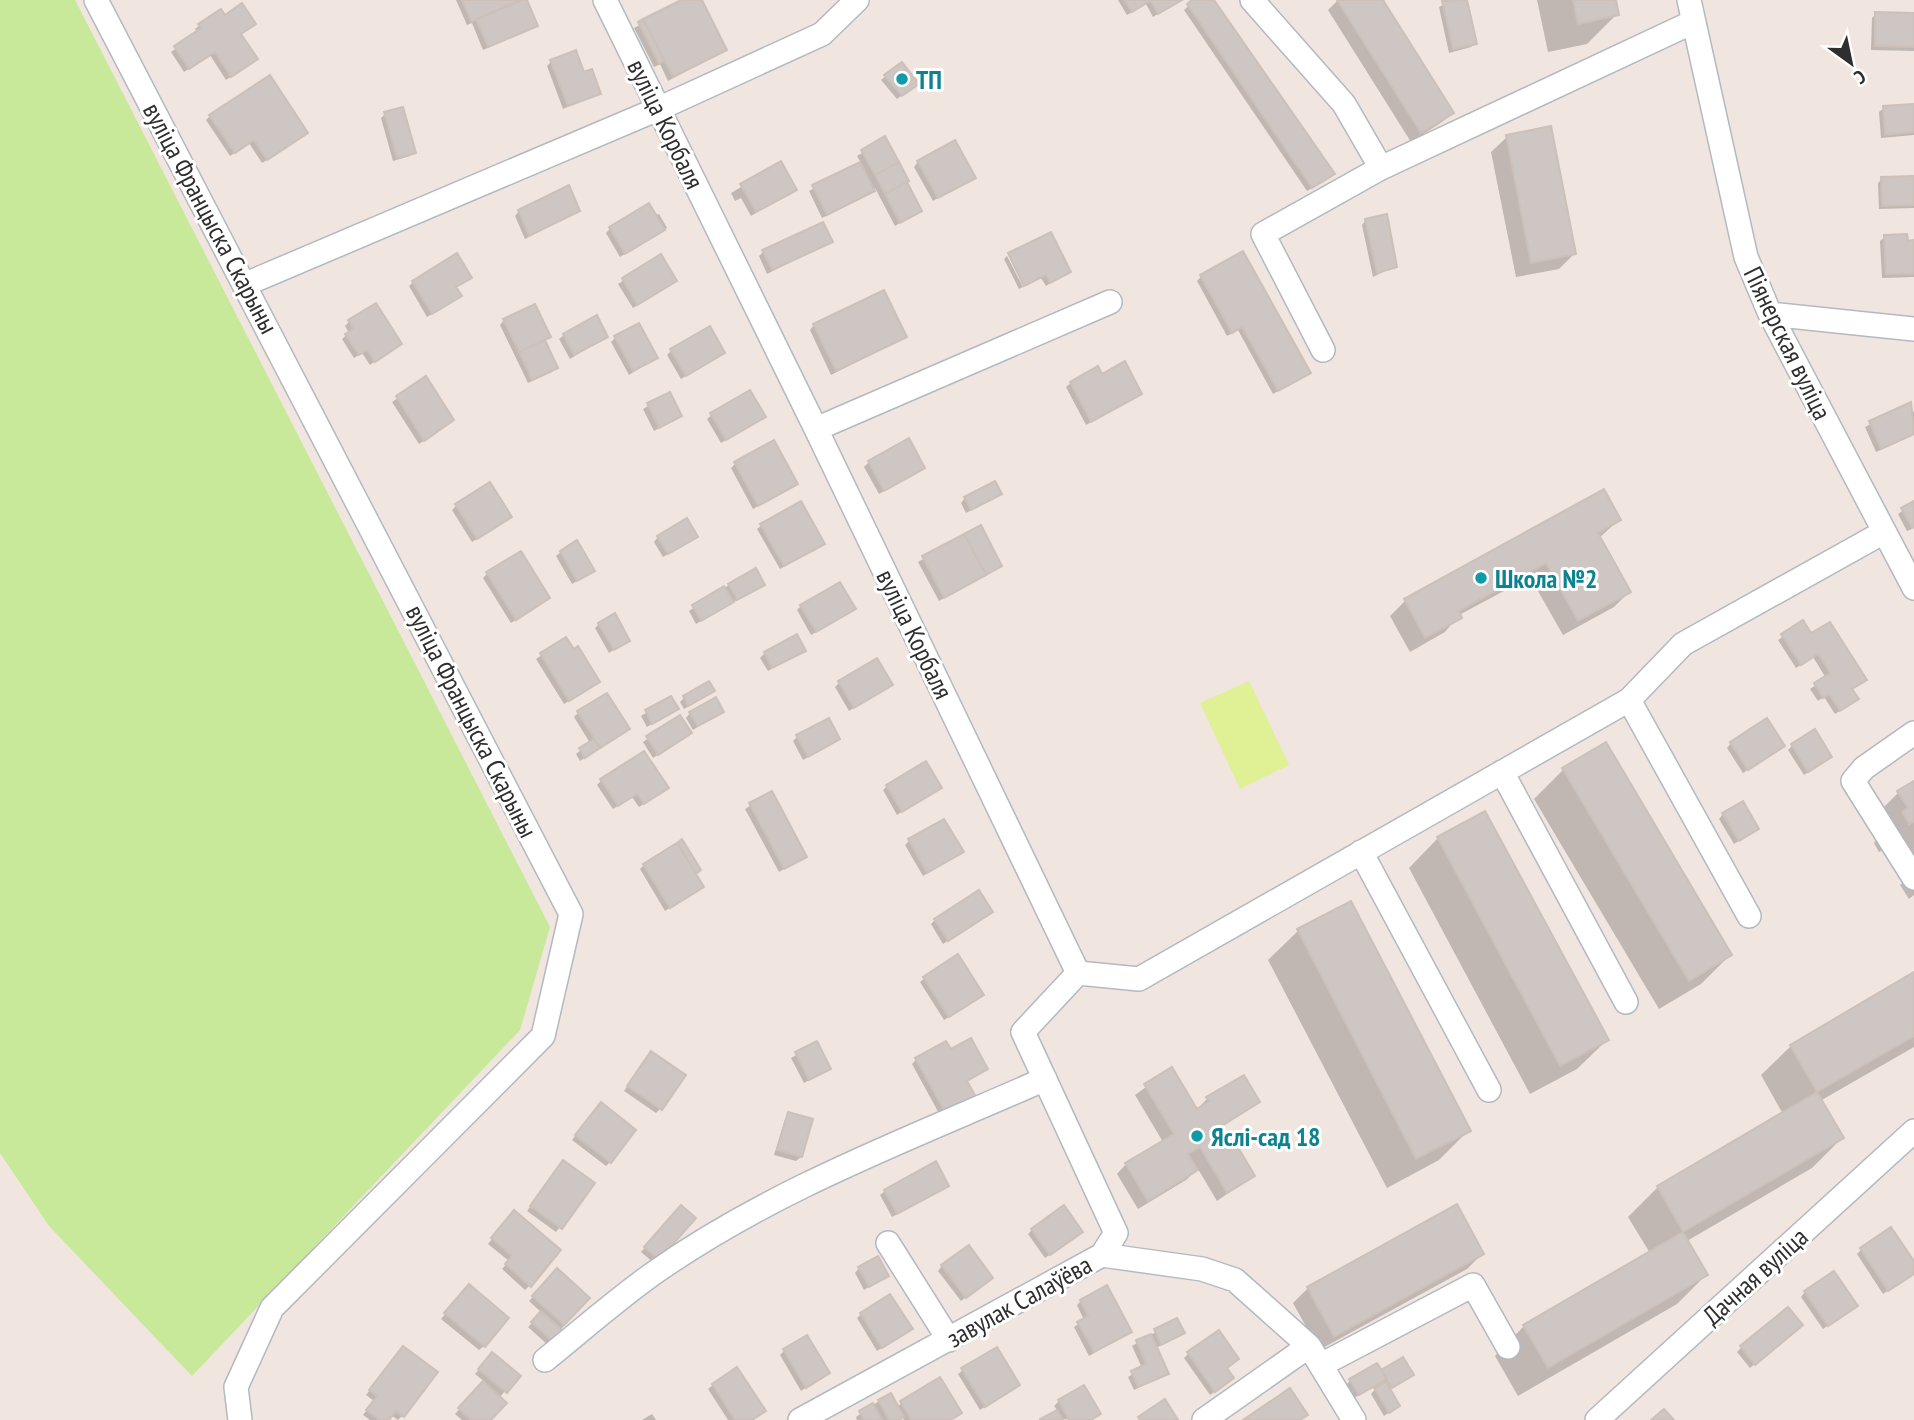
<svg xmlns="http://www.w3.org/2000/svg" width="1914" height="1420" viewBox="0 0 1914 1420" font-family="'PT Sans Narrow',sans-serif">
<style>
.green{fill:#c7e999}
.pitch{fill:#dff194}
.shadow{fill:#0003}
.building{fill:#cec6c2;stroke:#ccc0b8;stroke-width:2}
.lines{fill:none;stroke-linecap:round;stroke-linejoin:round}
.minor-casing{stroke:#b3b9c2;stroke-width:26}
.minor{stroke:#fff;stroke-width:23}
.culture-dot{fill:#0f9aa8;stroke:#fff;stroke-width:2.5}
.labels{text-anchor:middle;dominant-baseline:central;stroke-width:6;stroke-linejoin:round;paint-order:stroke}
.culture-label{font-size:26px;font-weight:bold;fill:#0d838f;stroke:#fff;text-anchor:start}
.street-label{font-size:26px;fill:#2e2e2e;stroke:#fff}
</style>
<rect width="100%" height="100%" fill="#f0e5df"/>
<path class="green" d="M0 0H75L550 927 520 1030 192 1376 49 1226 0 1153Z"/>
<path class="pitch" d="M1249 681 1289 765 1240 789 1200 703Z"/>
<path class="shadow" d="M456 0H520L536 26 483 50 472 23 467 25Z
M685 0H700L725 50 668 81 660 64 654 67 634 28Z
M1118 0H1180L1153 17 1146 4 1127 15Z
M1195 0H1212L1333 174 1329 178 1307 191 1184 10Z
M1338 0H1381L1452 113 1442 122 1411 142 1328 10Z
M1453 0H1465L1475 43 1471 47 1449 53 1439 7Z
M1537 0H1614L1617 14 1587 44 1548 52Z
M1876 14 1914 15V51L1871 50 1872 18Z
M224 17 254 24 240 35 251 63 226 80 210 55 184 72 171 52 198 33 195 29 200 25Z
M551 62 583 74 599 93 563 109 547 66Z
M886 76 912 88 897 99 881 80Z
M1914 106V135L1881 138 1879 112 1884 108Z
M385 114 414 152 410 156 393 161 381 118Z
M210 116 302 137 262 163 249 143 230 156 206 120Z
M1507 137 1574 254 1559 269 1516 277 1491 152Z
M885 139 920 210 895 226 875 188 868 195 822 218 809 191 861 163 857 156Z
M918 162 973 177 933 201 914 167Z
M780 164 795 190 751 216 741 198 735 201 731 193Z
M1914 178V208L1879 209 1878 183 1882 179Z
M519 211H578L525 239 515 216Z
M659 214 667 228 620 257 606 233 611 228Z
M1366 220 1395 266 1373 277 1362 225Z
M1885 237 1914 242V277L1882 278 1880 241Z
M831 242 767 274 759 256 763 252Z
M1010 254 1069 271 1046 286 1041 278 1026 286Z
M1007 256 1023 287 1019 289 1004 259Z
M660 257 675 281 633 308 618 284Z
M1201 277 1308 373 1273 394 1238 330 1227 336 1197 281Z
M413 282H465L455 288 460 296 455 300 427 317 409 286Z
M504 320 548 337 544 342 556 368 552 372 528 383 500 325Z
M349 322 400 344 370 365 362 353 354 358 342 339 349 333 345 326Z
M814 325 905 337 831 375 810 330Z
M564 335 606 337 570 359 559 339Z
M615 338 656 358 629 375 611 342Z
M671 351 723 353 681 379 667 355Z
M425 379 448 424 419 444 392 402Z
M1071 383 1140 394 1086 425 1066 387Z
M669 394 680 416 654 431 643 409Z
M1910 404 1914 413V435L1876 452 1865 427Z
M712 415 764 417 721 443 707 419Z
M869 462 923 468 879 494 864 467Z
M735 464 796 484 753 509 731 468Z
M1000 494 966 513 961 503 965 498Z
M1914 503V528L1907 531 1898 514Z
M456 506 506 521 472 542 452 510Z
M1619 520 1599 538 1629 592 1614 607 1563 635 1530 577 1459 615 1445 632 1410 652 1390 616 1405 601Z
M762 525 818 548 780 569 757 529Z
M980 528 1000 566 939 601 918 562Z
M658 537 691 541 663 557 654 542Z
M561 552 588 575 572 584 556 556Z
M487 574 548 598 511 623 483 578Z
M729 585H763L696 624 689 611Z
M801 606 849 613 811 635 797 610Z
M1803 623 1851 690 1852 703 1835 714 1824 697 1818 701 1810 689 1826 678 1813 657 1796 668 1778 640Z
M599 624 628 640 609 653 595 628Z
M566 639 593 686 564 704 536 659Z
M804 650 768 671 760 658 765 653Z
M839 683 891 685 849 711 835 687Z
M713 691 684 709 680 702 684 698Z
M670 698 676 709 647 727 641 716Z
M722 711 693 730 686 718 690 713Z
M578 713 628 729 580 761 576 754 590 743 574 717Z
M680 717 690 733 653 758 643 742Z
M797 737 838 739 803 760 793 741Z
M1731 743 1778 750 1743 773 1727 748Z
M1792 746 1825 761 1804 775 1788 750Z
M1563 770 1730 955 1701 984 1659 1009 1534 799Z
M601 781 662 792 639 807 632 797 613 809 597 785Z
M1914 783V895L1909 899 1900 885 1905 881 1885 849 1879 852 1874 843 1878 838 1869 822 1898 793Z
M887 786 939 788 897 815 883 790Z
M771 793 805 856 779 872 745 809Z
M1723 814 1757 829 1734 844 1719 819Z
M1438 838 1607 1040 1577 1069 1530 1094 1409 868Z
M909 841 961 852 923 876 905 845Z
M644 865 694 875 702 887 665 911 640 869Z
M1350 903 1469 1130 1439 1160 1387 1188 1268 960 1298 931Z
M986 916 943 944 931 924 935 920Z
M1914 974V1047L1820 1101 1842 1138 1812 1168 1687 1241 1706 1275 1677 1304 1518 1396 1495 1356 1524 1326 1650 1253 1628 1217 1658 1187 1783 1114 1761 1075 1791 1046Z
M925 978 978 999 944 1020 920 982Z
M816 1044 829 1069 804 1083 791 1058Z
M950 1052 986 1068 965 1082 941 1117 912 1064 916 1060Z
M647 1058 660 1109 656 1113 624 1091Z
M1171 1069 1196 1110 1207 1099 1243 1077 1258 1102 1219 1129 1253 1176 1217 1201 1198 1169 1186 1180 1138 1209 1117 1174 1126 1164 1163 1142 1135 1095Z
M596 1109 610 1162 606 1166 572 1140Z
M789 1114 801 1157 796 1161 774 1155 785 1119Z
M559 1167 593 1184 556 1232 527 1211Z
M942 1190 892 1217 880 1195 885 1191Z
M681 1207 654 1263 641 1252Z
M510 1217 530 1285 525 1290 502 1269 509 1261 488 1244Z
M1032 1230 1076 1236 1045 1258 1028 1234Z
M1861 1250 1914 1264V1273L1883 1294 1857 1254Z
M1482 1254 1467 1269 1319 1350 1293 1303 1308 1288Z
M942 1266 986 1282 961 1301 938 1271Z
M859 1268 887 1275 864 1290 855 1273Z
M557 1271 587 1298 548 1345 528 1327 542 1313 529 1301Z
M465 1291 484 1346 479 1350 441 1319Z
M1805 1292 1851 1310 1823 1329 1801 1297Z
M1081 1301 1130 1332 1089 1356 1074 1327 1084 1320 1077 1305Z
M861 1314 906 1333 877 1351 857 1318Z
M1176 1320 1183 1333 1156 1348 1167 1374 1134 1390 1128 1377 1142 1368 1132 1346Z
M1797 1329 1750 1368 1737 1352 1741 1348Z
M784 1351 828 1373 801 1391 780 1355Z
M399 1352 402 1416 398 1420 391 1415 387 1420H370L363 1415 374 1401 366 1395Z
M1188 1354 1225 1368 1228 1383 1210 1395 1184 1358Z
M488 1359 518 1376 499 1398 489 1420H462L455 1414 485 1382 475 1374Z
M963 1370 1018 1385 980 1410 958 1374Z
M1380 1372 1412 1375 1389 1390 1398 1406 1384 1416 1371 1394 1381 1383 1354 1398 1346 1385 1350 1381Z
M940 1379 951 1420H904L902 1416 899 1420H857L856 1417 879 1401 896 1407Z
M713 1385 752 1420H728L708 1389Z
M1084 1387 1099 1414 1095 1418 1042 1420 1058 1411 1054 1406 1059 1401Z
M652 1414 656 1420H642Z"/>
<path class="building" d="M462 0H522L471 22Z
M521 0H527L538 26 488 47 476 19Z
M681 0H702L727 50 673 77 643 19Z
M1124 0H1150V1L1132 12Z
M1150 0H1182L1158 14Z
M1192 0H1214L1335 174 1312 188 1187 4Z
M1337 0H1383L1454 113 1421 133Z
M1467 0 1477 44 1453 49 1442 1Z
M1573 0H1616L1619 15 1578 24Z
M242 3 256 24 241 34 258 59 231 77 215 52 189 69 174 46 201 28 198 24 221 9 225 15Z
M1875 12 1914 13V47L1875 46Z
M643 19 665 61 659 64 638 22Z
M576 50 584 72 592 69 601 94 568 106 550 60Z
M902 62 919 84 902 96 884 75Z
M270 75 308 133 267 160 254 140 235 153 209 115Z
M1914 104V132L1885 135 1883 106Z
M403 107 416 153 397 158 384 112Z
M1551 126 1576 254 1531 263 1506 135Z
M885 136 899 162 875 175 861 150Z
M955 140 976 178 938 198 917 161Z
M781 161 797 190 756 212 740 184Z
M860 162 875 191 827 215 812 185Z
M899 162 909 181 885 194 875 175Z
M1914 176V205L1882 206 1881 177Z
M907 182 922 211 900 223 885 194Z
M569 185 580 211 529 236 518 210Z
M649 203 665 230 625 254 609 227Z
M1387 214 1397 267 1377 273 1365 219Z
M823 222 833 242 772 270 762 250Z
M1051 232 1071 272 1050 283 1046 275 1024 286 1008 253Z
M1907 234 1908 241 1914 240V274H1886L1884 235Z
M1243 251 1311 373 1278 391 1242 327 1232 333 1200 275Z
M457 253 472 278 456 287 462 296 432 314 412 281Z
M661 254 677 281 637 305 622 278Z
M884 290 907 337 836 371 813 324Z
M376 303 402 344 375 362 367 350 359 355 345 334 353 329 348 320Z
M535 304 551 337 519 352 503 319Z
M597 315 608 337 574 355 563 334Z
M639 323 658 358 633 371 614 336Z
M710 326 725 353 686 376 670 349Z
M545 340 558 368 532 380 519 352Z
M1125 361 1142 394 1091 422 1070 382 1098 366 1102 374Z
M426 376 454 420 424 441 396 396Z
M750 390 766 417 726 440 710 413Z
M670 392 682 416 659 428 647 403Z
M1911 402 1914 434 1881 449 1869 421Z
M909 438 925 468 884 491 868 461Z
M774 440 798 484 758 506 734 462Z
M995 481 1002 494 971 510 964 497Z
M490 482 512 517 477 539 455 504Z
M1604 489 1621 520 1598 533 1631 592 1578 621 1546 563 1459 611 1462 618 1425 638 1404 599Z
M801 501 825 544 784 566 760 524Z
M1914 501V527L1912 528 1901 508Z
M687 518 698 537 668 554 657 536Z
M981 525 1002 566 986 575 964 534Z
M964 534 986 575 944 598 922 556Z
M577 540 595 571 577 581 560 551Z
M521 551 550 598 516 620 486 572Z
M756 568 765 585 737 600 728 584Z
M840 582 856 609 816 632 800 605Z
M724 586 734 602 701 621 692 605Z
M615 613 630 641 614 650 598 623Z
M1803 620 1811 633 1830 622 1867 680 1852 689 1859 699 1840 711 1829 694 1823 698 1814 683 1830 673 1818 654 1801 665 1781 634Z
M797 634 806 651 772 668 764 652Z
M566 637 574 649 578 646 600 682 569 701 540 653Z
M877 658 893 685 854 708 838 681Z
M709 681 715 691 688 706 683 696Z
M607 693 630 729 600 748 577 711Z
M671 696 679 709 652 724 645 710Z
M716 697 724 712 698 726 689 712Z
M680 715 692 733 658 755 646 736Z
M829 718 840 739 808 757 796 735Z
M1767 718 1785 746 1748 770 1730 742Z
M1815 729 1832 757 1808 772 1791 744Z
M594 739 600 748 585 758 579 748Z
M1606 742 1732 955 1689 981 1562 768Z
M644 751 669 788 644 804 637 794 618 806 600 779Z
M926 761 942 788 902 812 886 785Z
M1914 781V821L1909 824 1902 812 1908 808 1897 791Z
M772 791 807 857 784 869 749 803Z
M1743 801 1759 829 1739 841 1722 813Z
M1485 811 1609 1040 1560 1066 1437 837Z
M944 819 964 852 927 873 908 839Z
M682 839 701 870 696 874 677 843Z
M677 843 704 887 670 908 643 864Z
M979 890 993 912 948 941 934 919Z
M1351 901 1471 1131 1416 1159 1297 929Z
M958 954 984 995 949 1017 923 977Z
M1914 972V1036L1817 1092 1790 1045Z
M971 1038 988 1069 967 1081 976 1097 946 1114 915 1058 946 1041 951 1049Z
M817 1041 831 1069 809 1080 795 1052Z
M651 1051 686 1075 662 1110 627 1086Z
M1172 1067 1197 1109 1209 1101 1206 1097 1244 1075 1260 1102 1220 1127 1229 1142 1233 1139 1255 1176 1227 1193 1200 1147 1188 1154 1198 1170 1148 1201 1125 1163 1174 1134 1144 1084Z
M1817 1092 1844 1138 1683 1232 1657 1186Z
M601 1102 636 1130 611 1163 575 1135Z
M788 1112 813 1119 802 1157 777 1150Z
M563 1160 595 1183 562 1229 530 1206Z
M936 1161 949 1186 897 1214 884 1190Z
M1457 1204 1484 1254 1334 1337 1307 1287Z
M681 1205 696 1218 659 1260 644 1247Z
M1064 1205 1083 1232 1050 1255 1031 1229Z
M514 1210 561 1250 531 1287 505 1264 512 1256 491 1238Z
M1891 1227 1914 1261V1274L1888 1291 1860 1248Z
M1683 1232 1708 1275 1548 1368 1523 1325Z
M969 1245 993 1278 966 1298 941 1265Z
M878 1256 889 1276 869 1287 858 1267Z
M557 1268 590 1298 564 1325 532 1296Z
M1834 1271 1858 1306 1828 1326 1804 1291Z
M469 1284 509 1318 485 1347 444 1313Z
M1107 1285 1132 1332 1094 1352 1077 1322 1088 1316 1080 1300Z
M890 1294 913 1329 882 1348 860 1313Z
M1788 1307 1803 1325 1755 1365 1740 1346Z
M541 1311 563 1331 553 1342 531 1322Z
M1177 1318 1185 1333 1161 1345 1154 1329Z
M1219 1330 1239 1359 1227 1368 1234 1378 1215 1392 1187 1352Z
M1151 1334 1169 1374 1138 1387 1131 1371 1146 1364 1136 1340Z
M807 1335 830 1373 806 1388 783 1349Z
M403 1346 438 1372 404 1417 396 1411 389 1420H380L366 1410 377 1396 369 1390Z
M997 1347 1020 1385 985 1407 961 1368Z
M492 1352 521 1376 507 1393 478 1369Z
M1403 1357 1414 1375 1392 1388 1381 1370Z
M1377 1363 1387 1379 1359 1395 1349 1379Z
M737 1367 766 1411 752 1420H735L712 1384Z
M940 1377 962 1413 951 1420H911L900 1401Z
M483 1381 507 1403 491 1420H471L458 1408Z
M1386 1382 1400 1406 1389 1413 1374 1388Z
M1084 1385 1101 1414 1091 1420H1069L1058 1400Z
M1290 1388 1308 1415 1300 1420H1243Z
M891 1393 904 1417 899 1420H889L878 1400Z
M1165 1399 1178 1420H1140L1138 1417Z
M873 1403 882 1420H864L859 1411Z
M1664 1409 1674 1420H1651Z
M1057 1410 1063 1420H1040V1419Z"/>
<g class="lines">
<g class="minor-casing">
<path id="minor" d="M96 0 571 914 543 1036 272 1308 236 1387 240 1420
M605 0 816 429 1078 973 1023 1032 1116 1233 1102 1255
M1252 0 1344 104 1381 168
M1689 0 1746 257 1770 314 1914 588
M246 284 658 109 822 34 857 0
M1770 314 1914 329
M1323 350 1263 234 1381 168 1693 22
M816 429 1110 302
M1629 700 1749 916
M1914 733 1864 768 1853 781 1914 878
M1502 772 1626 1002
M1361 852 1489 1090
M1078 973 1139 979 1629 700 1683 644 1884 532
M888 1243 949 1340
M545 1360C581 1331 616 1300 654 1273 773 1189 912 1138 1045 1079
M1321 1365 1473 1285 1508 1347
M800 1420 1102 1255 1202 1269 1235 1280 1309 1346 1354 1420
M1204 1420 1309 1346
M1597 1420 1914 1131"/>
</g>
<use href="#minor" class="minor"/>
</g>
<g class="culture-dot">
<circle cx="902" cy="79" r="7"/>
<circle cx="1481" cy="578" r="7"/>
<circle cx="1197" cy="1136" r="7"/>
</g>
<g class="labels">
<g class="culture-label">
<text x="916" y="79">ТП</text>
<text x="1495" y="578">Школа №2</text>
<text x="1211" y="1136">Яслі-сад 18</text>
</g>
<g class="street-label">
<text transform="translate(666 124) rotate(64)">вуліца Корбаля</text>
<text transform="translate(211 218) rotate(62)">вуліца Францыска Скарыны</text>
<text transform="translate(1788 343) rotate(64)">Піянерская вуліца</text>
<text transform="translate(915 634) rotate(64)">вуліца Корбаля</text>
<text transform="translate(472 721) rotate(63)">вуліца Францыска Скарыны</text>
<text transform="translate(1755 1276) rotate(-42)">Дачная вуліца</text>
<text transform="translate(1019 1301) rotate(-29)">завулак Салаўёва</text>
</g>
</g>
<g transform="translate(1851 63) rotate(147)" stroke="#ffffff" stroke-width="5" paint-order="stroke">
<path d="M0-5L12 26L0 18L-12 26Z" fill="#2e2e2e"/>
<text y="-10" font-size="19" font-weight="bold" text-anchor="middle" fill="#2e2e2e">С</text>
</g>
</svg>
